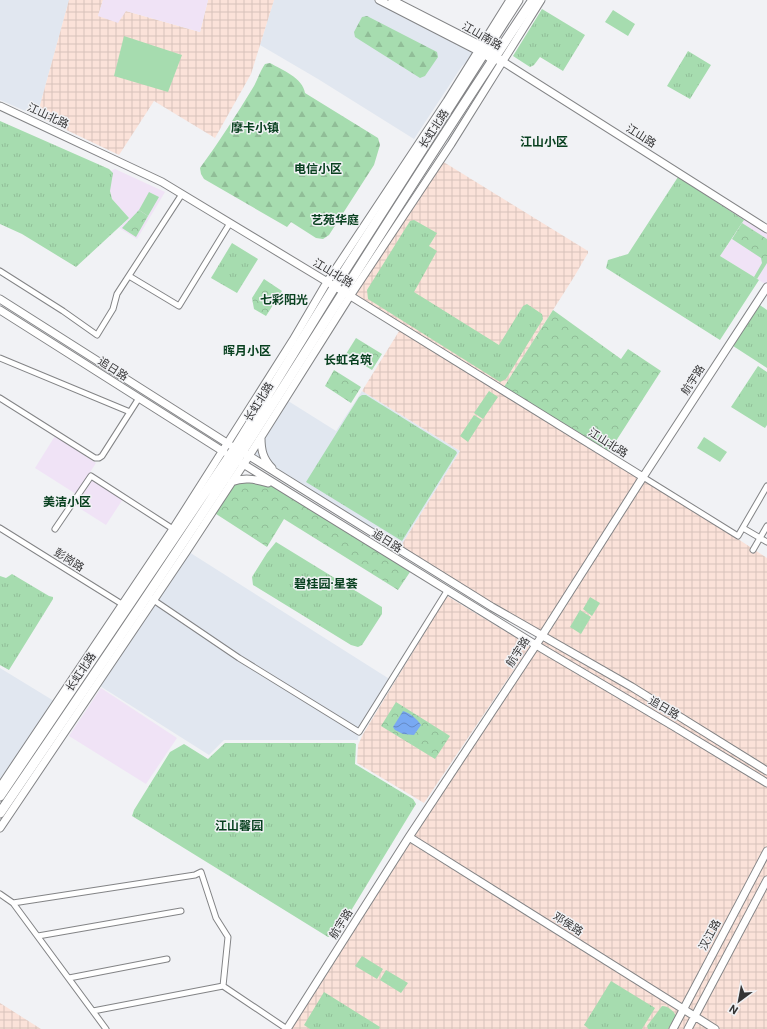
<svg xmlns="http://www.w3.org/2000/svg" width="767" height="1029" viewBox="0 0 767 1029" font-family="Roboto,'Noto Sans SC',sans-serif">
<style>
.built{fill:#e1e7f0}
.industrial{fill:url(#industrial-grid)}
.education{fill:#f0e3f6}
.grass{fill:url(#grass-tufts)}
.forest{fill:url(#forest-firs)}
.park{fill:url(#park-crowns)}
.pitch{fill:#a6dcaf}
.water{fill:url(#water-waves)}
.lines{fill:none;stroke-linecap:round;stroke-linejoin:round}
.street-casing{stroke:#838486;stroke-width:7}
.secondary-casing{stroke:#838486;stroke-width:9}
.highway-casing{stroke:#838486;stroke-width:11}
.street{stroke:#fff;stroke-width:5}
.secondary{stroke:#fff;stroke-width:7}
.highway{stroke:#fff;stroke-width:9}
.labels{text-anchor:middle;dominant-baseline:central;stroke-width:3;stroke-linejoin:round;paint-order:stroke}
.street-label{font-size:11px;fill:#343435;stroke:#f1f2f5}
.neighbourhood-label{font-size:12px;font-weight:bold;fill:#08401f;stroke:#f1f2f5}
</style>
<defs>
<pattern id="industrial-grid" width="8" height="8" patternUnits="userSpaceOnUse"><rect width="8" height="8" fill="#fbe2d9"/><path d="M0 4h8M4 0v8" fill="none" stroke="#d8c2bb"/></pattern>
<pattern id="grass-tufts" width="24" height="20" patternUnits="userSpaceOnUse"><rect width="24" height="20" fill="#a6dcaf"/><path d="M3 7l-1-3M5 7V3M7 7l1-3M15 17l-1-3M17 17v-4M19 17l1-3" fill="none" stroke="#90bd97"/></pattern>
<pattern id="forest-firs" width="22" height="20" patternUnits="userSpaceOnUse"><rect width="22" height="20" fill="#a6dcaf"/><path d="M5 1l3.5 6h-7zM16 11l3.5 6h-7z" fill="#90bd97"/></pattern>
<pattern id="park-crowns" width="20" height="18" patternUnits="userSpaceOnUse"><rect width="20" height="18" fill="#a6dcaf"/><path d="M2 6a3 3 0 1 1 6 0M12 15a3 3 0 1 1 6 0" fill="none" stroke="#90bd97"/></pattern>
<pattern id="water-waves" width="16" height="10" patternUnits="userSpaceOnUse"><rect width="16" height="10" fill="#79a9f2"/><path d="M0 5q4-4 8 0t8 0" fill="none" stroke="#648ac5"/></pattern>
</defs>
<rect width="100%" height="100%" fill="#f1f2f5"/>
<path class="built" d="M0 0H69L37 116 0 100Z
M274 0H377L475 50 467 62 462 66 414 139 318 79 260 45Z
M362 391 460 451 399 549 249 456 285 399 336 431Z
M189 552 391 680 359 732 358 740H224L209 755 100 686Z
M0 668 54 701 0 781Z"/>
<path class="industrial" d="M69 0H103L98 16 126 11 200 32 208 0H274L251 74 215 138 154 101 119 155 37 116Z
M442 161 588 251V253L574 277 504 387 355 295Z
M401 328 643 477 767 558V1029H288L541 636 399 549 460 451 362 391Z
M447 596 530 646 424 803 357 763 358 745 363 734Z
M0 1003 41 1029H0Z"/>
<path class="education" d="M103 0H208L200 32 126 11 118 23 98 16Z
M115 169 165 192 137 239 119 228 129 218 112 199 110 191V183L113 175V173L111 171Z
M747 216 767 229V285L720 256Z
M55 436 96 463 76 494 35 468Z
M92 480 123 499 106 525 76 506Z
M101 688 177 738 146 784 69 736Z"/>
<path class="grass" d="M542 9 585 35 563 71 540 57 534 65 530 67 513 56Z
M688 51 711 65 690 99 667 86Z
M0 121 109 169 113 173 110 191 112 199 129 218 76 267 22 234 0 224Z
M678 177 744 220 720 256 759 280 720 340 606 268 608 260 628 254Z
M414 220 437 233 429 246 437 251 414 292 499 345 523 306 527 304 542 314 543 319 506 379 500 382 368 299 367 290 410 221Z
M232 243 258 259 237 293 211 278Z
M757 303 767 310V368L730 344Z
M758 366 767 372V425L765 428 731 407Z
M362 395H366L456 451 457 453 402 541 306 482 359 397Z
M276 542 382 607V614L362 645 358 647 351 645 253 585 252 577 267 553Z
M12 574 49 596 53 597V599L9 670 0 665V576L6 578Z
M225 743H354L356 744 355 764 413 799 416 804 338 932 328 937 132 816 134 810 170 752 184 744 208 759Z
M611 981 655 1008 642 1029H589L584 1025Z
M324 992 380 1027 379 1029H310L304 1025Z
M662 1006C668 1006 674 1011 676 1016L668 1029H648L647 1026Z"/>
<path class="forest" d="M367 16 437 52 438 57 425 76 420 78 355 37 354 32 362 17Z
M270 63C282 70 303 78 305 93L378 138 380 145 374 165 329 235 323 239 316 238 291 222 287 227 204 179 201 174 200 168C219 142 237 114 254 86 258 79 260 71 265 64Z"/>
<path class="park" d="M139 210 148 216 136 237 122 228Z
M742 223 767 239V263L757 279 754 277 762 263 761 258 732 239Z
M264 279 282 291 266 316 254 309 252 298Z
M553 310 621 359 628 349 661 371 607 455 502 390Z
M356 338 382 354 372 370 346 354Z
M334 370 361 387 351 403 325 386Z
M257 479 281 488 412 569 398 590 284 519 267 547 213 512 233 481Z
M396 702 450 736 435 759 381 726Z"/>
<path class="pitch" d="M613 10 635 24 628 36 605 22Z
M124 36 182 55 168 92 114 76Z
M149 192 159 197 148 216 139 210Z
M489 391 498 397 483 419 474 413Z
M474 415 482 420 468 442 460 436Z
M704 437 727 452 720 462 697 448Z
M590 597 600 603 592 616 583 609Z
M580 610 591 617 581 634 570 627Z
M362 956 383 969 377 979 355 966Z
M386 970 408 983 401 993 380 980Z"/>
<path class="water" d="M403 711C410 713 417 719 421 725L414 735 403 734 395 730 393 727Z"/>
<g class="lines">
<g class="street-casing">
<path id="street" d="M0 271 63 311 97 335 113 309 117 294 182 194
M129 276 179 306 230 223
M0 358 130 412
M0 398 95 458H99L102 456 139 398
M643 477 738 536 767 486
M0 528 125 606
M743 528 767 542
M55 529 91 476 173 529
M753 550 767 526
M152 599 239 658 359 732 447 591
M0 894 13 903 106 1029
M13 903 195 875 201 872 216 918 228 937 223 986 287 1029
M38 936 181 911
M69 978 167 959
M93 1011 223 986"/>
</g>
<g class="secondary-casing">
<path id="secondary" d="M379 0 484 54 492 60H496
M392 0 488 49 502 61 767 229
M0 106 162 182 344 292 643 477
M0 299 230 445
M0 310 224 452
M261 438C261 450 263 459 272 468
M246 454 492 607 632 687 767 771
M240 462 536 645 673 726 767 783
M231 482C244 477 255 479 268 483
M0 787 173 529 293 340 327 282 447 101 510 0
M0 828 186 552 249 456 350 296 451 144 541 0
M409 837 715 1029
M287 1029 409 837 536 645 643 477 767 287
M673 1029 767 851
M688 1029 767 880"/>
</g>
<g class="highway-casing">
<path id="highway" d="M0 796 235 448 335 286 518 0
M0 813C80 696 160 579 237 460 335 307 431 151 533 0"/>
</g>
<use href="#street" class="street"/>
<use href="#secondary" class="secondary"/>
<use href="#highway" class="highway"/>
</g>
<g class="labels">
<g class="street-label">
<text transform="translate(482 36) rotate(30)">江山南路</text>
<text transform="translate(48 116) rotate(25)">江山北路</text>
<text transform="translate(434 129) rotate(-57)">长虹北路</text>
<text transform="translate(641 136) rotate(32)">江山路</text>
<text transform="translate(333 273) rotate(31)">江山北路</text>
<text transform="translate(113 369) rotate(33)">追日路</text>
<text transform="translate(693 380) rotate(-57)">航宇路</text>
<text transform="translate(259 402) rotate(-58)">长虹北路</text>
<text transform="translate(608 443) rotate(32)">江山北路</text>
<text transform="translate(387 541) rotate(32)">追日路</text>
<text transform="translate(69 560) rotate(32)">彭岗路</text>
<text transform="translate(518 652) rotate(-57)">航宇路</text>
<text transform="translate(81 672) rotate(-56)">长虹北路</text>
<text transform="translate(664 708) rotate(30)">追日路</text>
<text transform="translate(341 924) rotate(-58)">航宇路</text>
<text transform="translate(568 924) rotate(32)">邓侯路</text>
<text transform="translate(710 935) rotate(-62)">汉江路</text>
</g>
<g class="neighbourhood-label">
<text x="255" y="128">摩卡小镇</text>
<text x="544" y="142">江山小区</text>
<text x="318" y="169">电信小区</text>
<text x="335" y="220">艺苑华庭</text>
<text x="284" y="300">七彩阳光</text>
<text x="247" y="351">晖月小区</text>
<text x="348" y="360">长虹名筑</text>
<text x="67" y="502">美洁小区</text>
<text x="326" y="584">碧桂园·星荟</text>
<text x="239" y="826">江山馨园</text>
</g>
</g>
<g transform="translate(739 1001) rotate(212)" stroke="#f1f2f5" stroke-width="3" paint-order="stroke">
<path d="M0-3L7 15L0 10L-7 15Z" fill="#343435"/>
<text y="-6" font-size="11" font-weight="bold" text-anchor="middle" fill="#343435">N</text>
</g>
</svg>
